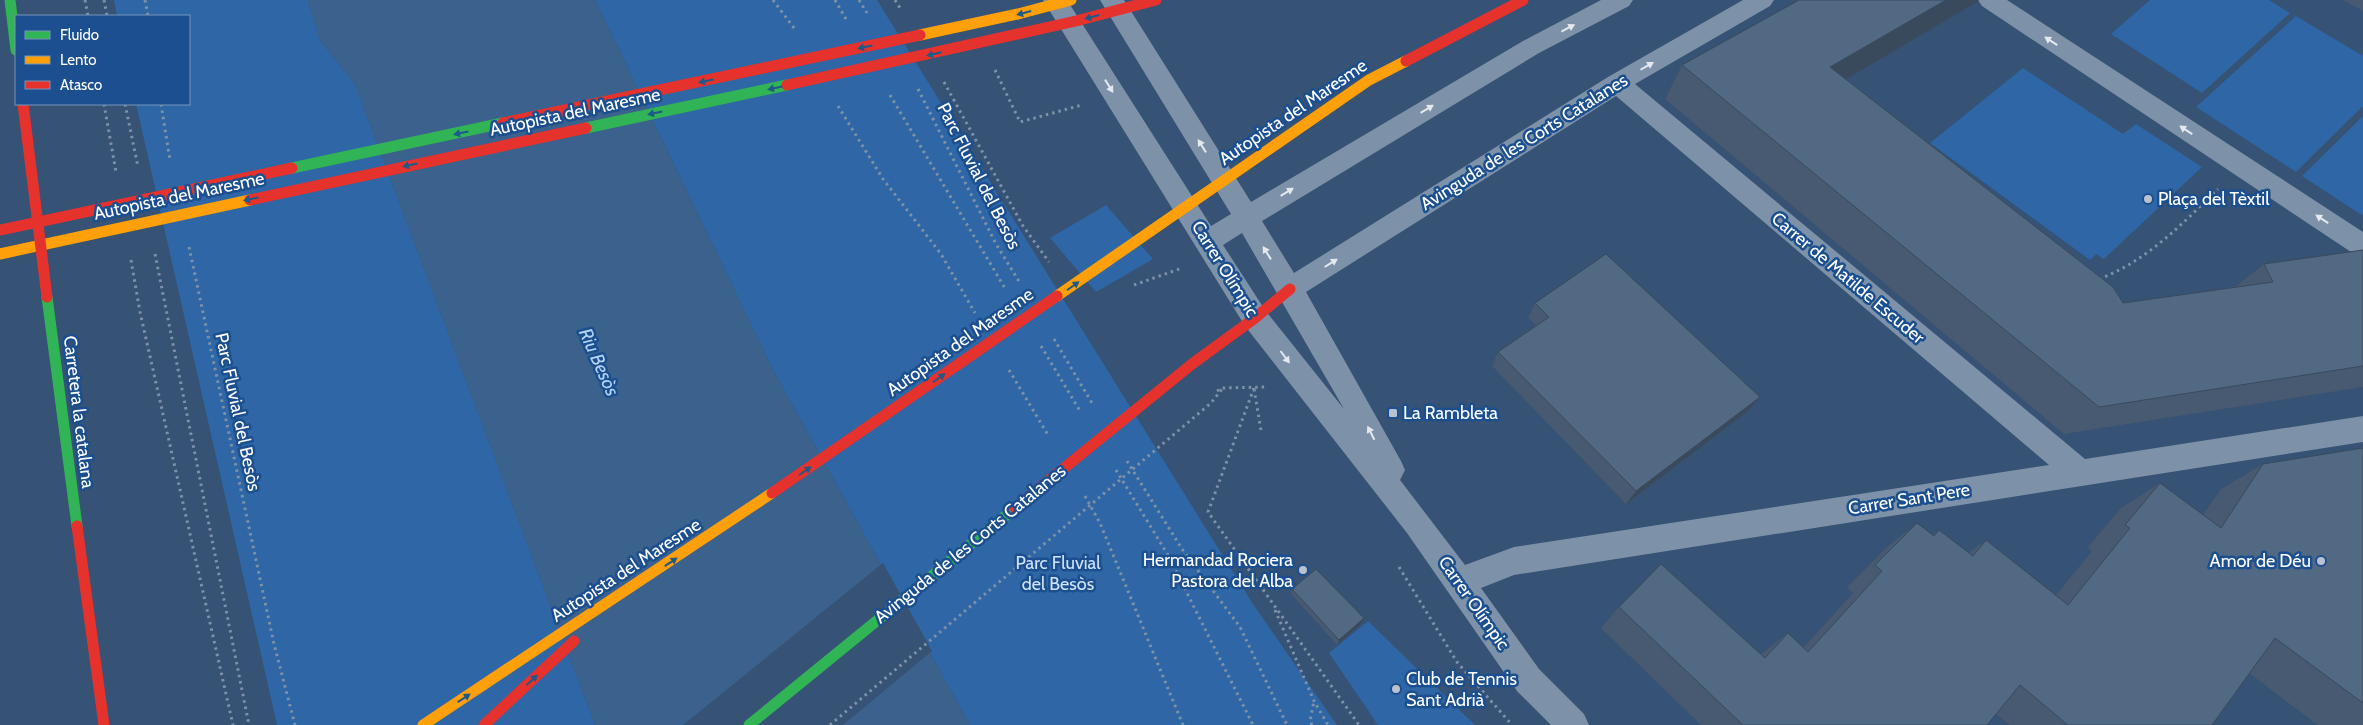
<svg xmlns="http://www.w3.org/2000/svg" width="2363" height="725" viewBox="0 0 2363 725" font-family="Cabin,sans-serif">
<style>
.green{fill:#2f66a5}
.water{fill:#3b618d}
.pier{fill:#365274}
.lines{fill:none;stroke-linecap:round;stroke-linejoin:round}
.path{stroke:#7d92a8;stroke-width:3;stroke-dasharray:2.5 4;stroke-linecap:butt}
.street{fill:#7d92a8;fill-rule:evenodd}
.fast{stroke:#30b455;stroke-width:11}
.slow{stroke:#ff9f0a;stroke-width:11}
.jam{stroke:#e5322d;stroke-width:11}
.wall{fill:#475a72}
.shaded-wall{fill:#394a5c}
.building{fill:#526984;stroke:#394a5c}
.oneway{fill:#1d5989}
.oneway2{fill:#e5e9ee}
.poi-dot{fill:#b9c2ce;stroke:#1b4f8f;stroke-width:2}
.labels{text-anchor:middle;dominant-baseline:central;stroke-width:5;stroke-linejoin:round;paint-order:stroke}
.street-label{font-size:18px;fill:#fff;stroke:#1b4f8f}
.poi-label{font-size:18px;fill:#fff;stroke:#1b4f8f;text-anchor:start}
.park-label{font-size:18px;fill:#cfe3fa;stroke:#1b4f8f}
.water-label{font-size:19px;font-style:italic;fill:#b5d3f5;stroke:#1b4f8f}
</style>
<rect width="100%" height="100%" fill="#365274"/>
<path class="green" d="M114 0H308L320 40 355 84 595 725H277L136 104H189V16H117Z
M595 0H877L1253 604 1337 725H970L772 368Z
M2150 0H2269L2290 13 2202 93 2111 34Z
M2296 16 2363 56V106L2296 172 2196 107Z
M2023 68 2123 134 2136 124 2202 167 2104 259 2096 254 2090 260 1930 143Z
M2363 116V216L2302 176Z
M1106 205 1153 259 1096 292 1050 238Z
M1368 621 1475 725H1378L1329 653Z"/>
<path class="water" d="M308 0H595L772 368 970 725H595L355 84 320 40Z"/>
<path class="pier" d="M883 563 932 651 843 725H683Z"/>
<g class="lines">
<path class="path" d="M85 0 88 16
M104 0 107 16
M145 0 148 16
M773 0 794 28
M835 0 846 19
M859 0 867 13
M895 0 900 8
M995 70 1020 122 1082 105
M944 82 1023 226 1049 262
M918 89 996 244 1020 283
M890 95 1006 290
M104 104 116 172
M125 104 138 167
M161 104 170 160
M838 106 883 179 941 254 975 313
M189 247 274 644 295 725
M155 254 249 725
M131 260 140 312 233 725
M2099 279C2147 261 2182 224 2218 189
M1134 285 1182 268
M1054 339 1092 403
M1041 346 1080 411
M1009 370 1048 435
M1254 388 1208 512 1359 725
M1254 389 1261 430
M1217 391 1222 388 1265 387
M1127 461 1182 549 1240 627 1287 725
M1116 470 1168 555 1253 725
M1085 496 1100 523 1183 725
M1399 567 1457 662 1512 725
M1275 610 1314 701 1328 725
M830 725 1211 403 1222 389
M1312 725 1310 721 1314 701"/>
<path class="street" d="M1043 0H1067L1211 226 1231 214 1100 0H1124L1251 202 1523 41 1601 0H1633L1629 6 1539 53 1262 221 1294 273 1608 77 1743 0H1774L1770 6 1635 84 2085 459 2363 416V442L1514 575 1481 588 1539 669 1584 714 1589 725H1551L1517 691 1407 533 1245 326ZM1616 96 2049 465 1514 547 1465 565 1400 480 1405 470 1401 461 1306 292ZM1242 233 1344 409 1265 310 1223 245Z
M1978 0H2007L2363 232V257L2354 254 1982 6Z"/>
<path class="fast" d="M10 0 16 50
M586 128 787 85
M292 168 503 123
M47 297 77 526
M749 725 1015 508"/>
<path class="slow" d="M920 35 1018 14 1071 0
M0 254 250 200
M1057 296 1369 80 1406 61
M423 725 772 493"/>
<path class="jam" d="M1406 61 1523 0
M787 85 1076 21 1156 0
M23 104 47 297
M503 123 920 35
M250 200 586 128
M0 230 292 168
M772 493 1057 296
M1015 508 1192 364 1255 318 1290 289
M77 526 104 725
M484 725 574 641"/>
</g>
<path class="wall" d="M2343 0H2363V11Z
M1977 2 1845 79 2123 303 2235 287 2264 264 2363 250V387L2064 434 1665 99 1682 65Z
M1535 303 1760 397 1748 411 1626 504 1492 366 1498 352 1536 325 1528 318Z
M2363 448V725H2318L2249 673 2212 725H2010L1996 714 1987 725H1701L1601 628 1619 607 1761 654 1788 633 1803 648 1853 593 1847 587 1887 547 1917 523 1932 535 1939 530 1968 553 1986 540 2056 595 2092 551 2087 548 2121 508 2160 483 2203 515 2221 489 2263 464Z
M1292 589 1362 623 1337 645 1291 594Z"/>
<path class="shaded-wall" d="M1946 0H1979L1977 2 1809 101 1830 67Z
M1760 397 1748 411 1626 504 1636 491Z
M1364 618 1362 623 1337 645 1339 640Z"/>
<path class="building" d="M1799 0H1946L1830 67 2113 287 2123 303 2273 282 2264 264 2363 250V366L2099 407 1682 65Z
M1606 254 1760 397 1636 491 1498 352 1549 317 1535 303Z
M2363 448V703L2275 638 2212 725H2068L2020 685 1987 725H1743L1619 607 1661 564 1765 658 1788 633 1808 652 1882 571 1875 565 1917 523 1934 536 1939 530 1973 556 1986 540 2068 605 2130 528 2125 525 2160 483 2221 528 2263 464Z
M1316 569 1364 618 1339 640 1292 589Z"/>
<defs><path id="oneway-solid" d="M-6-.8H1V-3.2L6.5 0L1 3.2V.8H-6Z" transform="scale(1.25)"/></defs>
<g class="oneway">
<use href="#oneway-solid" transform="translate(1024 13) rotate(165)"/>
<use href="#oneway-solid" transform="translate(1092 17) rotate(165)"/>
<use href="#oneway-solid" transform="translate(865 47) rotate(168)"/>
<use href="#oneway-solid" transform="translate(934 54) rotate(167)"/>
<use href="#oneway-solid" transform="translate(706 81) rotate(168)"/>
<use href="#oneway-solid" transform="translate(775 88) rotate(168)"/>
<use href="#oneway-solid" transform="translate(655 113) rotate(168)"/>
<use href="#oneway-solid" transform="translate(461 133) rotate(168)"/>
<use href="#oneway-solid" transform="translate(410 165) rotate(168)"/>
<use href="#oneway-solid" transform="translate(251 199) rotate(168)"/>
<use href="#oneway-solid" transform="translate(1073 286) rotate(-35)"/>
<use href="#oneway-solid" transform="translate(939 378) rotate(-35)"/>
<use href="#oneway-solid" transform="translate(805 471) rotate(-35)"/>
<use href="#oneway-solid" transform="translate(671 562) rotate(-34)"/>
<use href="#oneway-solid" transform="translate(532 680) rotate(-43)"/>
<use href="#oneway-solid" transform="translate(464 698) rotate(-33)"/>
</g>
<g class="oneway2">
<use href="#oneway-solid" transform="translate(1568 28) rotate(-28)"/>
<use href="#oneway-solid" transform="translate(2051 41) rotate(-147)"/>
<use href="#oneway-solid" transform="translate(1647 66) rotate(-30)"/>
<use href="#oneway-solid" transform="translate(1109 86) rotate(58)"/>
<use href="#oneway-solid" transform="translate(1427 109) rotate(-31)"/>
<use href="#oneway-solid" transform="translate(2186 130) rotate(-147)"/>
<use href="#oneway-solid" transform="translate(1202 146) rotate(-122)"/>
<use href="#oneway-solid" transform="translate(1287 192) rotate(-31)"/>
<use href="#oneway-solid" transform="translate(2322 219) rotate(-147)"/>
<use href="#oneway-solid" transform="translate(1267 253) rotate(-122)"/>
<use href="#oneway-solid" transform="translate(1331 263) rotate(-32)"/>
<use href="#oneway-solid" transform="translate(1285 357) rotate(53)"/>
<use href="#oneway-solid" transform="translate(1371 433) rotate(-117)"/>
</g>
<g class="poi-dot">
<circle cx="2148" cy="199" r="5"/>
<rect x="1388" y="408" width="10" height="10" rx="2.5"/>
<circle cx="2321" cy="561" r="5"/>
<circle cx="1303" cy="570" r="5"/>
<circle cx="1396" cy="689" r="5"/>
</g>
<g class="labels">
<g class="street-label">
<text transform="translate(575 112) rotate(-12)">Autopista del Maresme</text>
<text transform="translate(1293 112) rotate(-34)">Autopista del Maresme</text>
<text transform="translate(1524 142) rotate(-32)">Avinguda de les Corts Catalanes</text>
<text transform="translate(979 176) rotate(63)">Parc Fluvial del Besòs</text>
<text transform="translate(179 196) rotate(-12)">Autopista del Maresme</text>
<text transform="translate(1225 269) rotate(58)">Carrer Olímpic</text>
<text transform="translate(1848 278) rotate(40)">Carrer de Matilde Escuder</text>
<text transform="translate(960 342) rotate(-35)">Autopista del Maresme</text>
<text transform="translate(79 412) rotate(83)">Carretera la catalana</text>
<text transform="translate(238 412) rotate(78)">Parc Fluvial del Besòs</text>
<text transform="translate(1909 499) rotate(-9)">Carrer Sant Pere</text>
<text transform="translate(970 544) rotate(-39)">Avinguda de les Corts Catalanes</text>
<text transform="translate(626 570) rotate(-33)">Autopista del Maresme</text>
<text transform="translate(1474 603) rotate(55)">Carrer Olímpic</text>
</g>
<g class="poi-label">
<text x="2158" y="199">Plaça del Tèxtil</text>
<text x="1403" y="413">La Rambleta</text>
<text x="1293" y="560" text-anchor="end">Hermandad Rociera<tspan x="1293" dy="21">Pastora del Alba</tspan></text>
<text x="2311" y="561" text-anchor="end">Amor de Déu</text>
<text x="1406" y="679">Club de Tennis<tspan x="1406" dy="21">Sant Adrià</tspan></text>
</g>
<g class="park-label">
<text x="1058" y="563">Parc Fluvial<tspan x="1058" dy="21">del Besòs</tspan></text>
</g>
<g class="water-label">
<text transform="translate(599 362) rotate(66)">Riu Besòs</text>
</g>
</g>
<rect x="15" y="15" width="175" height="90" fill="#1b4f8f" stroke="#7695bc"/>
<rect x="25" y="31" width="25" height="8" fill="#30b455" stroke="#7695bc"/>
<text x="60" y="40" font-size="15" fill="#ffffff">Fluido</text>
<rect x="25" y="56" width="25" height="8" fill="#ff9f0a" stroke="#7695bc"/>
<text x="60" y="65" font-size="15" fill="#ffffff">Lento</text>
<rect x="25" y="81" width="25" height="8" fill="#e5322d" stroke="#7695bc"/>
<text x="60" y="90" font-size="15" fill="#ffffff">Atasco</text>
</svg>
